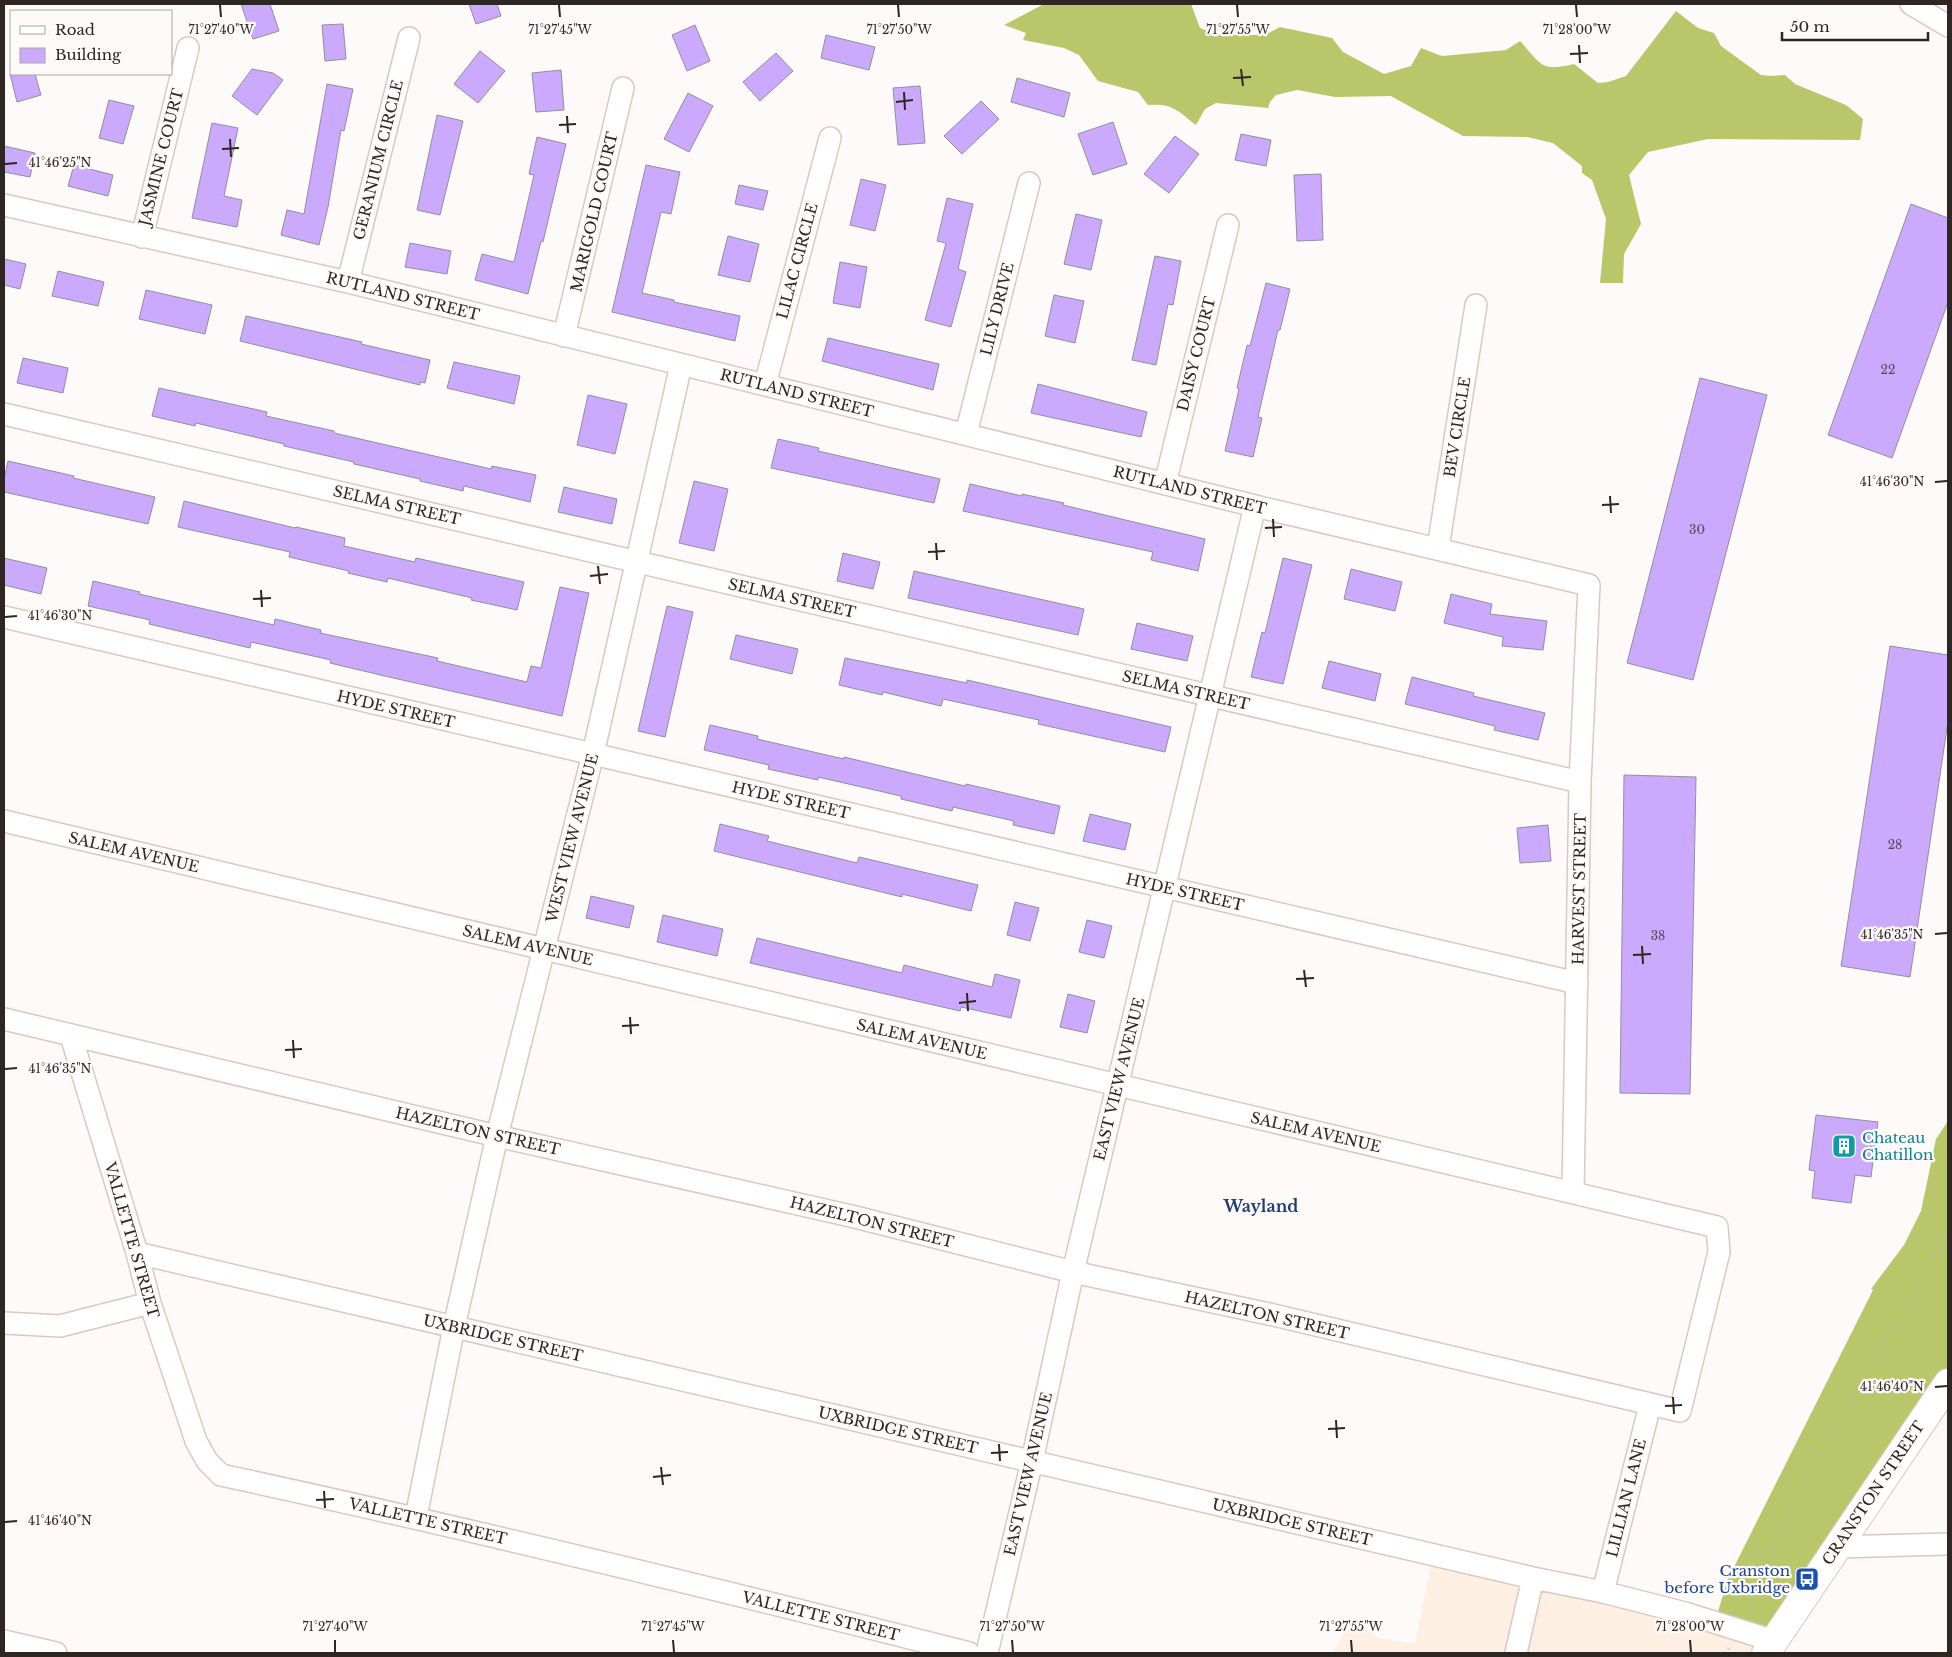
<svg xmlns="http://www.w3.org/2000/svg" width="1952" height="1657" viewBox="0 0 1952 1657" font-family="'Libre Baskerville',serif">
<style>
.industrial{fill:#fdefe1}
.forest{fill:#b8c769}
.building{fill:#cbaafd;stroke:#938d9d}
.lines{fill:none;stroke-linecap:round;stroke-linejoin:round}
.minor-casing{stroke:#dbc8c0;stroke-width:24}
.secondary-casing{stroke:#dbc8c0;stroke-width:30}
.path{stroke:#bab5b3;stroke-width:3;stroke-dasharray:1 4;stroke-linecap:butt}
.minor{stroke:#fff;stroke-width:21}
.secondary{stroke:#fff;stroke-width:28}
.ticks{fill:none;stroke:#2d2623;stroke-width:2}
.labels{text-anchor:middle;dominant-baseline:central;stroke-width:4.5;stroke-linejoin:round;paint-order:stroke}
.number-label{font-size:12px;fill:#54475a}
.street-label{font-size:15px;fill:#2d2623;stroke:#fefaf9}
.culture-label{font-size:15px;fill:#0d838f;stroke:#fefaf9;text-anchor:start}
.transit-label{font-size:15px;fill:#164399;stroke:#fefaf9;text-anchor:end}
.neighbourhood-label{font-size:16px;font-weight:bold;fill:#1c3d72;stroke:#fefaf9}
.ticks-label{font-size:12px;text-anchor:middle;fill:#2d2623;stroke:#fefaf9;stroke-width:4.5;stroke-linejoin:round;paint-order:stroke}
</style>
<rect width="100%" height="100%" fill="#fefaf9"/>
<path class="industrial" d="M1432 1558 1769 1642 1764 1653H1333L1347 1628 1363 1627 1378 1638 1415 1644Z"/>
<path class="forest" d="M1044 4H1191L1200 28 1217 35H1265L1280 27 1332 38 1343 52 1384 74 1411 66 1421 48 1442 56 1506 50 1520 41C1542 65 1540 72 1574 64L1598 83 1608 82 1626 76 1676 11 1698 28 1714 33 1721 46 1761 75 1771 76 1785 75 1795 84 1846 105 1863 119 1860 140 1708 139 1648 152 1629 175 1641 224 1624 254 1623 283H1600L1606 219 1592 180 1582 173V166L1553 143 1527 137 1463 136 1391 96 1335 97 1297 90 1276 95 1270 102 1268 108 1216 103 1205 109 1196 125C1177 110 1172 103 1148 105L1138 92 1098 81 1079 55 1064 48 1023 40 1026 33 1004 25Z
M1948 1121V1384L1775 1639 1716 1618 1728 1579 1873 1290 1871 1289 1904 1245 1921 1211 1936 1139Z"/>
<path class="building" d="M241 4H270L279 31 253 39Z
M469 4H497L501 16 476 24Z
M343 24 346 59 325 61 322 25Z
M695 25 710 61 687 71 672 35Z
M826 35 875 47 869 70 821 58Z
M480 51 505 71 478 103 454 84Z
M776 53 793 71 760 101 743 82Z
M252 69 273 73 283 80 257 115 232 96Z
M561 70 564 110 536 112 532 73Z
M10 74H35L41 95 17 102Z
M1017 78 1070 93 1064 117 1011 102Z
M327 84 353 89 344 131 341 130 328 207 319 245 281 235 287 210 304 214Z
M920 86 925 143 898 145 893 88Z
M688 93 713 106 689 152 664 139Z
M109 100 134 106 123 144 99 138Z
M981 101 999 119 962 154 944 136Z
M437 115 463 121 440 215 417 210Z
M1113 122 1127 164 1093 175 1078 134Z
M212 123 238 128 224 196 242 200 237 227 192 218Z
M1241 134 1271 140 1266 166 1235 160Z
M1175 136 1199 154 1169 193 1144 174Z
M537 137 566 144 543 242 541 241 528 294 475 280 482 254 514 262 534 175 529 174Z
M4 146 35 153 30 177 4 172Z
M74 165 113 175 108 196 68 186Z
M646 165 680 172 671 214 661 212 642 293 674 300V302L740 316 735 341 612 312Z
M1321 174 1323 240 1297 241 1294 175Z
M861 179 886 185 875 231 850 225Z
M739 185 768 191 763 210 735 204Z
M947 198 973 204 958 269 966 272 951 327 925 320 946 243 937 241Z
M1911 204 1948 218V302L1892 458 1828 435Z
M1076 214 1102 220 1091 270 1064 264Z
M728 236 759 244 750 282 718 275Z
M410 243 451 251 447 274 405 267Z
M1155 256 1181 261 1173 305 1168 304 1156 365 1132 360Z
M4 259 26 264 20 289 4 285Z
M840 262 867 267 860 308 833 303Z
M58 271 104 282 98 306 52 296Z
M1266 283 1290 289 1280 330H1278L1258 417 1262 418 1253 457 1225 451 1239 389 1237 388 1247 345 1250 346Z
M146 290 212 305 205 334 139 319Z
M1054 295 1084 301 1075 343 1045 336Z
M246 316 362 342 361 344 430 360 425 383 420 382V385L240 341Z
M828 338 939 364 933 390 822 361Z
M23 358 68 368 63 393 17 383Z
M454 362 520 376 514 404 447 388Z
M1700 378 1767 395 1693 680 1627 663Z
M1038 384 1147 412 1141 437 1031 413Z
M159 388 267 412 266 416 334 431V433L491 469 492 466 536 475 530 502 464 486 463 491 420 481V479L354 464V462L284 446V444L196 423 195 426 152 416Z
M588 395 627 404 615 454 577 445Z
M778 439 819 448 818 451 940 479 934 503 771 468Z
M8 461 74 476 73 478 155 497 148 524 4 492V479Z
M694 481 728 489 714 551 679 543Z
M970 484 1022 496V494L1064 503 1063 505 1205 539 1198 571 1151 560 1153 552 963 511Z
M564 487 617 499 612 524 558 512Z
M184 501 295 528 296 527 345 538 344 546 415 562 416 558 524 582 517 610 471 600 472 598 388 578 387 582 348 573 349 571 289 557 290 552 178 527Z
M843 553 880 562 873 589 837 581Z
M4 558 47 568 41 594 4 585Z
M1283 558 1312 565 1283 684 1251 677 1262 632 1265 633Z
M1351 569 1402 582 1395 611 1344 599Z
M914 571 1084 609 1078 635 908 598Z
M93 581 140 592 139 594 274 625 275 619 321 630 320 633 438 658 437 661 527 682 531 666 541 668 560 587 589 593 562 716 389 677 330 663 331 660 251 642 250 648 149 624 150 620 88 606Z
M1451 594 1492 604 1490 614 1547 621 1543 650 1502 646 1503 637 1444 623Z
M667 606 693 612 665 737 638 731Z
M1137 623 1193 636 1187 661 1131 649Z
M736 635 798 649 792 674 730 659Z
M1890 646 1948 655V721L1910 977 1841 966Z
M845 658 967 683V680L1171 727 1165 752 1038 724 1039 720 943 699 941 706 883 692 882 695 839 685Z
M1329 661 1381 674 1375 701 1322 688Z
M1412 677 1474 693 1473 696 1545 713 1538 740 1494 730 1495 726 1405 704Z
M710 725 758 736 757 739 844 759V757L965 786 966 784 1060 806 1054 834 1013 825 1014 821 953 807 952 811 901 799V796L818 777V780L768 769 769 765 704 750Z
M1624 775 1696 777 1690 1094 1620 1093Z
M1090 814 1131 824 1125 850 1083 841Z
M720 824 769 836 767 841 857 863 859 857 978 885 971 911 902 894V897L714 851Z
M1548 825 1551 861 1520 863 1517 828Z
M591 896 634 906 629 928 586 918Z
M1015 902 1039 908 1030 941 1007 935Z
M663 915 723 929 717 956 657 942Z
M1087 920 1112 926 1104 958 1079 952Z
M757 938 902 973 904 965 992 987 995 974 1020 980 1011 1018 961 1007 960 1011 750 963Z
M1068 994 1095 1001 1087 1033 1060 1027Z
M1816 1115 1878 1122 1871 1177 1855 1175 1851 1203 1812 1198 1815 1171 1809 1170Z"/>
<g class="lines">
<g class="minor-casing">
<path id="minor" d="M1911 4 1948 26
M4 205 348 282 1255 506 1589 585 1580 782 1573 1193
M142 237 188 48
M348 282 409 38
M564 336 623 88
M765 385 830 138
M4 414 1580 782
M966 434 1029 183
M1165 484 1228 225
M1438 548 1476 305
M4 617 1577 983
M4 821 1717 1227 1719 1252 1680 1411 1269 1314 1073 1272 851 1216 497 1136 4 1019
M71 1036 137 1253 150 1303 196 1441 207 1461 221 1475C472 1529 721 1590 969 1653
M137 1253 1533 1578 1603 1592 1685 1613 1774 1641
M4 1323 60 1326 150 1303
M416 1517 454 1327 497 1136 593 754 681 365
M1836 1547 1948 1544
M1603 1592 1650 1405
M4 1641 56 1653
M987 1653 1032 1461 1073 1272 1255 506
M1516 1653 1533 1578"/>
</g>
<g class="secondary-casing">
<path id="secondary" d="M1766 1653 1948 1383"/>
</g>
<path class="path" d="M1749 1614 1768 1562 1811 1474 1948 1231
M1725 1653 1730 1647"/>
<use href="#minor" class="minor"/>
<use href="#secondary" class="secondary"/>
</g>
<path class="ticks" d="M220 5 221 17M559 5 560 17M898 5 899 17M1237 5 1238 17M1576 5 1577 17M1579 45 1580 63M1570 54 1588 53M1241 69 1243 86M1233 78 1251 77M904 92 905 110M896 102 913 100M567 116 568 133M559 125 576 124M230 139 231 157M222 149 239 148M5 164 17 163M1935 482 1947 481M1610 496 1611 513M1602 505 1619 504M1273 519 1274 537M1265 528 1282 527M936 543 937 560M928 552 945 551M598 566 600 584M590 576 608 574M261 590 262 607M253 599 271 598M5 617 17 616M1935 934 1947 933M1642 946 1643 964M1633 955 1651 954M1304 970 1306 987M1296 979 1314 978M967 993 968 1011M959 1003 976 1001M630 1017 631 1034M622 1026 639 1025M293 1040 294 1058M285 1050 302 1049M5 1069 17 1068M1935 1387 1947 1386M1673 1397 1674 1414M1665 1406 1682 1405M1336 1420 1337 1438M1328 1429 1345 1428M999 1444 1000 1461M991 1453 1008 1452M661 1467 663 1485M653 1477 671 1475M324 1491 325 1508M316 1500 334 1499M5 1522 17 1521M335 1640V1652M673 1640 674 1652M1012 1640 1013 1652M1351 1640 1352 1652M1690 1640 1691 1652"/>
<defs>
<g id="building-square" transform="scale(1.25)"><rect x="-9" y="-9" width="18" height="18" rx="4" fill="#0f9aa8" stroke="#fefaf9"/><path d="M-4-6H4V6H1V3H-1V6H-4ZM-2.5-4.3h1.7v1.8h-1.7ZM.8-4.3h1.7v1.8H.8ZM-2.5-1h1.7V.8h-1.7ZM.8-1h1.7V.8H.8Z" fill="#fff"/></g>
<g id="bus-square" transform="scale(1.25)"><rect x="-9" y="-9" width="18" height="18" rx="4" fill="#1a4fb4" stroke="#fefaf9"/><path d="M-5-6H5V4H4V6H2V4H-2V6H-4V4H-5ZM-3.5-4V0h7V-4ZM-3.5 1.2v1.5H-2V1.2ZM2 1.2v1.5H3.5V1.2Z" fill="#fff"/></g>
</defs>
<g fill-rule="evenodd">
<use href="#building-square" x="1844" y="1146"/>
<use href="#bus-square" x="1807" y="1579"/>
</g>
<g class="labels">
<g class="number-label">
<text x="1888" y="369">22</text>
<text x="1697" y="529">30</text>
<text x="1895" y="844">28</text>
<text x="1658" y="935">38</text>
</g>
<g class="street-label">
<text transform="translate(161 157) rotate(-76)">JASMINE COURT</text>
<text transform="translate(378 160) rotate(-76)">GERANIUM CIRCLE</text>
<text transform="translate(594 212) rotate(-77)">MARIGOLD COURT</text>
<text transform="translate(797 261) rotate(-75)">LILAC CIRCLE</text>
<text transform="translate(403 296) rotate(14)">RUTLAND STREET</text>
<text transform="translate(997 309) rotate(-76)">LILY DRIVE</text>
<text transform="translate(1196 354) rotate(-76)">DAISY COURT</text>
<text transform="translate(797 393) rotate(14)">RUTLAND STREET</text>
<text transform="translate(1457 427) rotate(-81)">BEV CIRCLE</text>
<text transform="translate(1190 490) rotate(14)">RUTLAND STREET</text>
<text transform="translate(397 505) rotate(13)">SELMA STREET</text>
<text transform="translate(792 598) rotate(13)">SELMA STREET</text>
<text transform="translate(1186 690) rotate(13)">SELMA STREET</text>
<text transform="translate(396 709) rotate(13)">HYDE STREET</text>
<text transform="translate(791 800) rotate(13)">HYDE STREET</text>
<text transform="translate(572 838) rotate(-76)">WEST VIEW AVENUE</text>
<text transform="translate(134 852) rotate(13)">SALEM AVENUE</text>
<text transform="translate(1579 889) rotate(-89)">HARVEST STREET</text>
<text transform="translate(1185 892) rotate(13)">HYDE STREET</text>
<text transform="translate(528 945) rotate(13)">SALEM AVENUE</text>
<text transform="translate(922 1039) rotate(13)">SALEM AVENUE</text>
<text transform="translate(1119 1079) rotate(-76)">EAST VIEW AVENUE</text>
<text transform="translate(478 1131) rotate(13)">HAZELTON STREET</text>
<text transform="translate(1316 1132) rotate(13)">SALEM AVENUE</text>
<text transform="translate(872 1222) rotate(14)">HAZELTON STREET</text>
<text transform="translate(132 1240) rotate(74)">VALLETTE STREET</text>
<text transform="translate(1267 1315) rotate(13)">HAZELTON STREET</text>
<text transform="translate(503 1338) rotate(13)">UXBRIDGE STREET</text>
<text transform="translate(898 1430) rotate(13)">UXBRIDGE STREET</text>
<text transform="translate(1028 1474) rotate(-77)">EAST VIEW AVENUE</text>
<text transform="translate(1873 1493) rotate(-56)">CRANSTON STREET</text>
<text transform="translate(1626 1498) rotate(-76)">LILLIAN LANE</text>
<text transform="translate(428 1521) rotate(13)">VALLETTE STREET</text>
<text transform="translate(1292 1522) rotate(13)">UXBRIDGE STREET</text>
<text transform="translate(821 1616) rotate(14)">VALLETTE STREET</text>
</g>
<g class="culture-label">
<text x="1862" y="1137">Chateau<tspan x="1862" dy="17">Chatillon</tspan></text>
</g>
<g class="transit-label">
<text x="1790" y="1570">Cranston<tspan x="1790" dy="17">before Uxbridge</tspan></text>
</g>
<g class="neighbourhood-label">
<text x="1261" y="1206">Wayland</text>
</g>
</g>
<g class="ticks-label">
<text x="221" y="34">71°27'40"W</text>
<text x="560" y="34">71°27'45"W</text>
<text x="899" y="34">71°27'50"W</text>
<text x="1238" y="34">71°27'55"W</text>
<text x="1577" y="34">71°28'00"W</text>
<text x="60" y="167">41°46'25"N</text>
<text x="1892" y="486">41°46'30"N</text>
<text x="60" y="620">41°46'30"N</text>
<text x="1892" y="939">41°46'35"N</text>
<text x="60" y="1073">41°46'35"N</text>
<text x="1892" y="1391">41°46'40"N</text>
<text x="60" y="1525">41°46'40"N</text>
<text x="335" y="1631">71°27'40"W</text>
<text x="673" y="1631">71°27'45"W</text>
<text x="1012" y="1631">71°27'50"W</text>
<text x="1351" y="1631">71°27'55"W</text>
<text x="1690" y="1631">71°28'00"W</text>
</g>
<rect width="1952" height="1657" fill="none" stroke="#2d2623" stroke-width="10"/>
<rect x="10" y="10" width="162" height="65" fill="#fefaf9" stroke="#aaa5a3"/>
<rect x="20" y="26" width="25" height="8" fill="#ffffff" stroke="#aaa5a3"/>
<text x="55" y="35" font-size="15" fill="#2d2623">Road</text>
<rect x="20" y="48" width="25" height="15" fill="#cbaafd" stroke="#aaa5a3"/>
<text x="55" y="60" font-size="15" fill="#2d2623">Building</text>
<path d="M1782 32v8h146v-8" fill="none" stroke="#2d2623" stroke-width="2.5"/>
<text x="1790" y="32" font-size="15" fill="#2d2623" stroke="#fefaf9" stroke-width="4" paint-order="stroke">50 m</text>
</svg>
